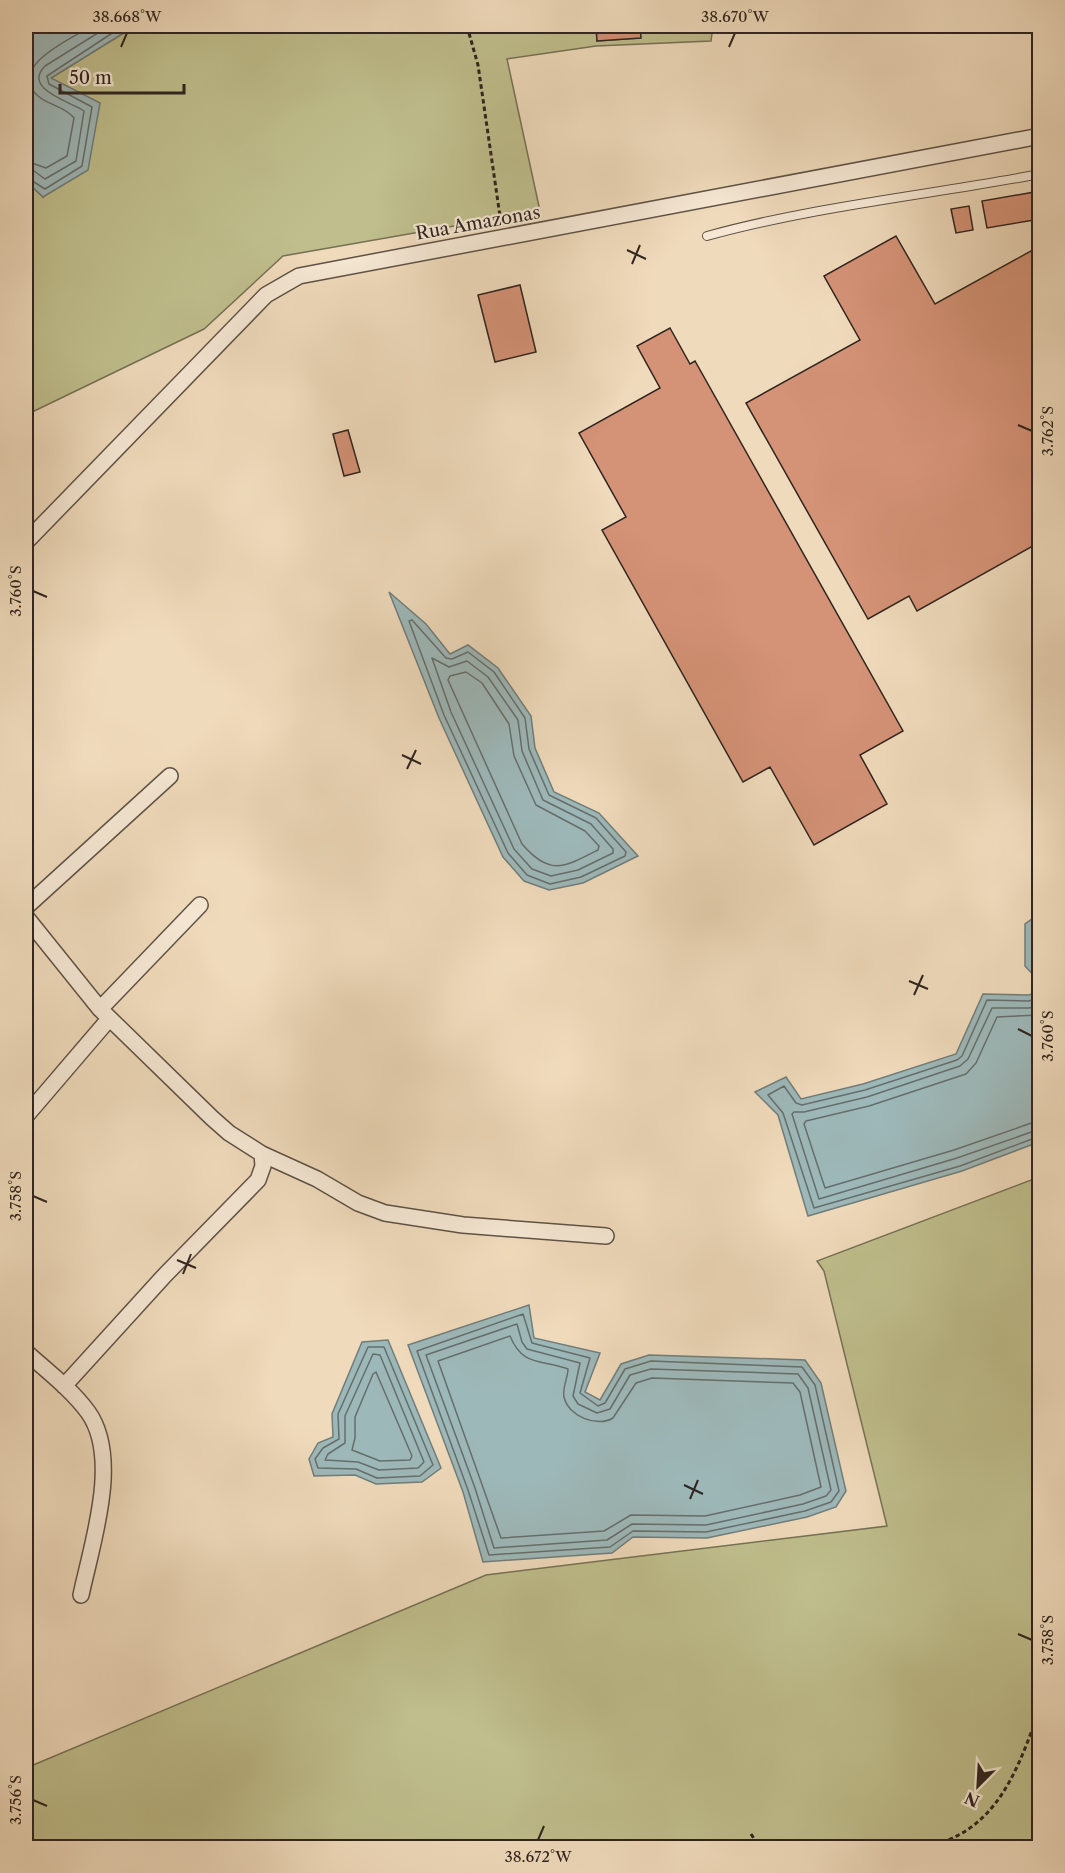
<svg xmlns="http://www.w3.org/2000/svg" width="1065" height="1873" viewBox="0 0 1065 1873" font-family="'Libre Caslon Text',serif">
<style>
.green{fill:#bfbe8c;stroke:#777156;stroke-width:1.5}
.water{fill:#9db8b9;stroke:#717d7b;stroke-width:1.5}
.lines{fill:none;stroke-linecap:round;stroke-linejoin:round}
.shore{stroke:#666e6c;stroke-width:1.5}
.building{fill:#d49276;stroke:#2f241f;stroke-width:1.5}
.service-casing{stroke:#5f5246;stroke-width:10}
.minor-casing{stroke:#5f5246;stroke-width:18}
.path{stroke:#2f241f;stroke-width:3;stroke-dasharray:4.5 3;stroke-linecap:butt}
.service{stroke:#f5e7d3;stroke-width:8}
.minor{stroke:#f5e7d3;stroke-width:15}
.ticks{fill:none;stroke:#2f241f;stroke-width:2}
.labels{text-anchor:middle;dominant-baseline:central;stroke-width:4.5;stroke-linejoin:round;paint-order:stroke}
.street-label{font-size:18px;fill:#2f241f;stroke:#f5e7d3}
.neatline{fill:none;stroke:#2f241f;stroke-width:2}
.ticks-label{font-size:15px;text-anchor:middle;fill:#2f241f}
</style>
<rect width="100%" height="100%" fill="#efdabb"/>
<filter id="stains"><feTurbulence type="fractalNoise" baseFrequency=".00333" numOctaves="4"/><feColorMatrix values="0 0 0 0 .2 0 0 0 0 .09 0 0 0 0 .02 0 0 0 .5 -.17"/></filter>
<radialGradient id="worn" r=".72"><stop offset=".6" stop-color="#630" stop-opacity="0"/><stop offset="1" stop-color="#630" stop-opacity=".3"/></radialGradient>
<path class="green" d="M135 26H596L597 41 640 38V26H713L711 41 596 46 507 59 540 211 283 256 204 329 26 415V181L43 197 51 78Z
M1039 1177V1847H26V1768L486 1575 887 1526 824 1271 817 1261Z"/>
<path class="water" d="M26 26H135L51 78 100 103 88 170 43 197 26 181Z
M389 592 426 624 450 654 468 645 498 668 531 716 535 748 554 792 599 813 638 856 583 883 549 890 524 881 503 857 439 718Z
M1039 914V981L1025 966V924Z
M1039 991V1142L962 1171 808 1216 778 1115 755 1092 786 1077 801 1099 863 1084 956 1054 983 994 1029 995Z
M529 1305 534 1338 600 1353 585 1392 600 1400 621 1364 649 1355 805 1360 821 1383 846 1491 836 1507 807 1517 707 1538 633 1537 612 1553 483 1562 463 1492 408 1345Z
M388 1340 441 1468 422 1482 376 1484 355 1475 314 1476 309 1459 318 1443 333 1437 332 1414 362 1342Z"/>
<g class="lines">
<path class="shore" d="M26 161 46 168 67 156 74 118C66 107 48 105 38 96 5 67 74 37 92 26
M26 170 34 171 45 179 76 161 84 111C71 102 22 89 45 66L109 26
M26 177 45 189 82 166 92 107 49 84 47 76 123 26
M409 621 412 620 446 658 452 659 468 652 494 672 525 718 529 749 549 795 596 818 626 852 625 856 581 877 550 884 527 875 508 853 444 715Z
M432 658 449 667 467 661 488 677 518 720 522 751 543 800 591 824 613 849V853L578 870 551 876 532 869 514 849 451 712Z
M466 672 482 683 509 724 514 756 536 805 585 831 599 846 598 850C563 868 550 876 522 844L448 680 450 676Z
M1040 997 1029 1001 987 1000 962 1056 957 1060 865 1090 802 1105 796 1103 784 1086 768 1095 783 1113 814 1208 960 1166 1040 1136
M1040 1005 1029 1008H992L968 1059 960 1066 867 1097 804 1112H794L792 1114 819 1199 957 1158 1040 1129
M1040 1015 997 1017 976 1063 966 1074 869 1106 806 1121 804 1124 825 1188 954 1150 1040 1120
M523 1314 532 1343 590 1358 580 1393 598 1406 605 1403 625 1369 651 1361 802 1367 815 1385 839 1491 831 1502 805 1511 706 1532 633 1531 610 1547 489 1555 468 1490 417 1351Z
M517 1324 522 1342 527 1349 580 1363 573 1396 578 1404 597 1413 610 1409 630 1375 651 1369 798 1374 808 1388 831 1490 826 1496 803 1504 706 1525 632 1524 607 1540 494 1548 475 1488 426 1355Z
M510 1336C523 1367 540 1359 568 1369 568 1378 562 1387 564 1397 568 1416 597 1428 613 1418L636 1383 652 1378 793 1383 800 1392 821 1487 800 1495 705 1516 631 1515 604 1531 501 1538 438 1361Z
M368 1347H384L433 1465 420 1476 377 1478 356 1469 318 1468 315 1459 323 1448 339 1439 338 1414Z
M373 1354 380 1355 424 1462 418 1468 379 1470 358 1462 325 1460 328 1454 345 1443V1416Z
M376 1372 412 1456 410 1460 380 1461 352 1450 355 1438V1417L373 1374Z"/>
</g>
<path class="building" d="M596 26H640L641 38 597 41Z
M1040 191V219L987 228 982 201Z
M969 206 973 230 956 233 951 209Z
M896 236 935 304 1040 246V542L917 611 909 596 868 619 746 403 860 340 824 276Z
M520 285 536 352 495 362 478 295Z
M670 328 690 364 695 361 903 731 860 755 887 804 814 845 770 767 743 782 602 530 626 517 579 433 660 388 637 346Z
M348 430 360 472 344 476 333 434Z"/>
<g class="lines">
<g class="service-casing">
<path id="service" d="M707 236C816 206 929 195 1040 174"/>
</g>
<g class="minor-casing">
<path id="minor" d="M26 542 266 295 299 276 1040 136
M26 907 170 776
M26 917 100 1009 212 1118 229 1133 262 1154 317 1179 358 1203 385 1213 463 1225 606 1236
M100 1009 200 905
M26 1116 109 1019
M26 1352C47 1371 71 1389 88 1412 121 1458 92 1543 81 1595
M64 1386 165 1275 258 1180 263 1166 262 1154"/>
</g>
<path class="path" d="M467 26 478 65 501 223
M751 1834 760 1848
M920 1848C996 1835 1017 1772 1040 1708"/>
<use href="#service" class="service"/>
<use href="#minor" class="minor"/>
</g>
<path class="ticks" d="M121 47 127 33M729 47 735 33M627 250 646 259M632 264 640 245M1018 425 1032 431M33 591 47 597M402 755 421 764M407 769 416 750M909 981 928 989M914 995 923 975M1018 1029 1032 1036M33 1196 47 1202M177 1260 196 1268M183 1274 191 1254M684 1485 703 1494M690 1499 698 1480M1018 1634 1032 1640M33 1800 47 1806M538 1840 544 1826"/>
<g class="labels">
<g class="street-label">
<text transform="translate(478 223) rotate(-10)">Rua Amazonas</text>
</g>
</g>
<rect width="1065" height="1873" fill="none" stroke="#efdabb" stroke-width="66"/>
<g transform="translate(978 1786) rotate(204)" stroke="#f5e7d3" stroke-width="4.5" paint-order="stroke">
<path d="M0-4.5L10 22L0 15L-10 22Z" fill="#2f241f"/>
<text y="-9" font-size="16" font-weight="bold" text-anchor="middle" fill="#2f241f">N</text>
</g>
<path d="M60 84v9h124v-9" fill="none" stroke="#2f241f" stroke-width="3"/>
<text x="69" y="84" font-size="18" fill="#2f241f" stroke="#f5e7d3" stroke-width="4.5" paint-order="stroke">50 m</text>
<rect x="33" y="33" width="999" height="1807" class="neatline"/>
<g class="ticks-label">
<text x="127" y="22">38.668°W</text>
<text x="735" y="22">38.670°W</text>
<text transform="translate(1048 431) rotate(-90)" y="5">3.762°S</text>
<text transform="translate(16 591) rotate(-90)" y="5">3.760°S</text>
<text transform="translate(1048 1036) rotate(-90)" y="5">3.760°S</text>
<text transform="translate(16 1196) rotate(-90)" y="5">3.758°S</text>
<text transform="translate(1048 1640) rotate(-90)" y="5">3.758°S</text>
<text transform="translate(16 1800) rotate(-90)" y="5">3.756°S</text>
<text x="538" y="1862">38.672°W</text>
</g>
<rect width="100%" height="100%" filter="url(#stains)"/>
<rect width="100%" height="100%" fill="url(#worn)"/>
</svg>
